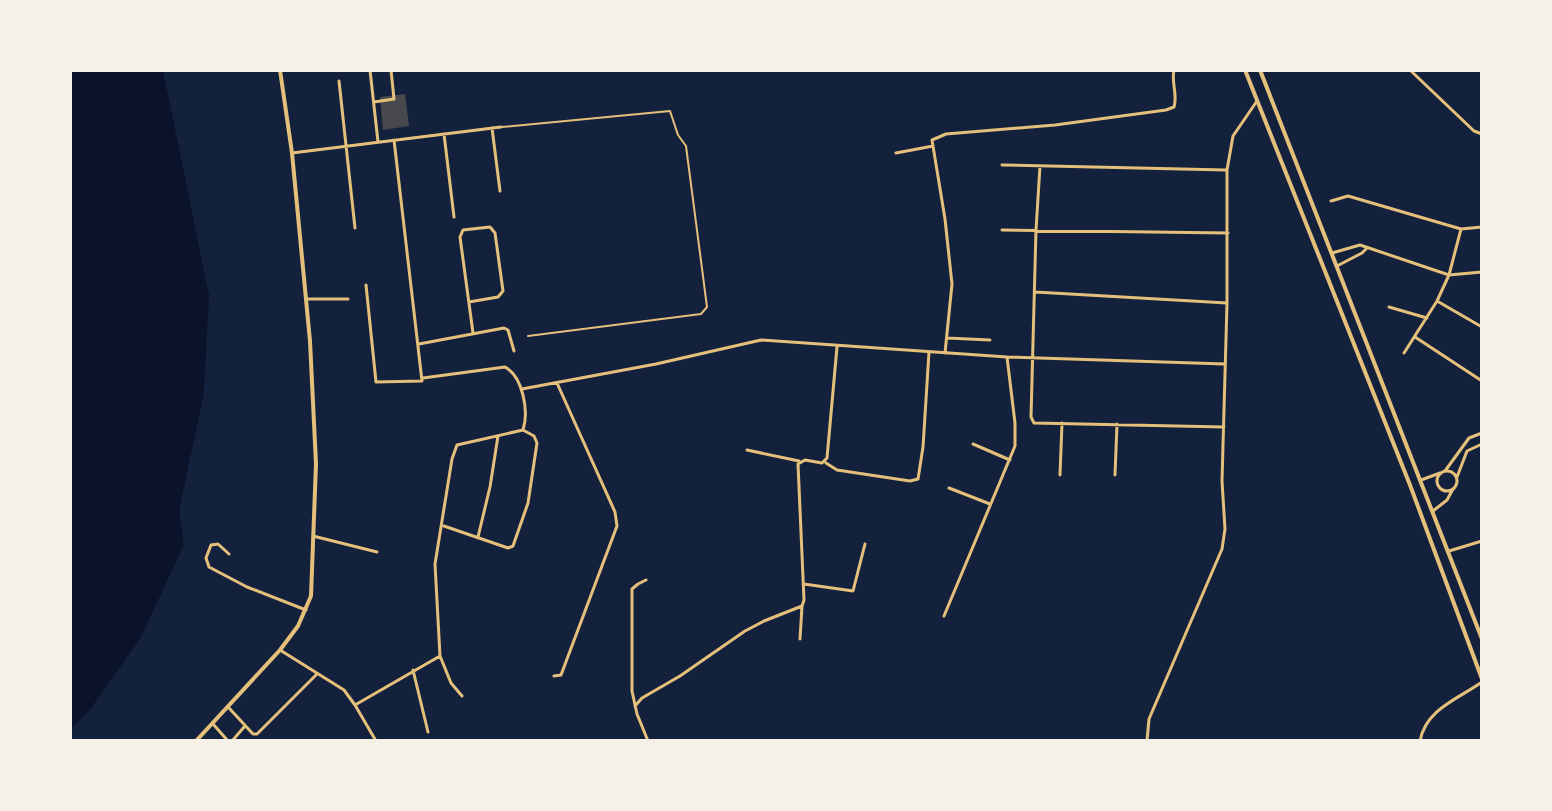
<svg xmlns="http://www.w3.org/2000/svg" width="1552" height="811" viewBox="0 0 1552 811" font-family="Raleway,sans-serif">
<style>
.water{fill:#0b132b}
.building{fill:#48494c}
.lines{fill:none;stroke-linecap:round;stroke-linejoin:round}
.service{stroke:#e5c07b;stroke-width:2}
.minor{stroke:#e5c07b;stroke-width:3}
.tertiary{stroke:#e5c07b;stroke-width:4}
.secondary{stroke:#e5c07b;stroke-width:4}
</style>
<rect width="100%" height="100%" fill="#14213d"/>
<path class="water" d="M70 70H163L209 295 204 393 179 511 184 545 140 639 89 711 70 730Z"/>
<path class="building" d="M405 94 409 126 383 130 380 97Z"/>
<g class="lines">
<path class="service" d="M502 127 670 111 678 135 686 146 707 307 701 314 528 336"/>
<path class="minor" d="M370 70 378 142
M1410 70 1474 131 1482 134
M339 81 355 228
M374 102 394 99 391 70
M492 128 500 191
M444 134 454 217
M292 153 501 127
M896 153 933 146
M1002 165 1226 170
M1040 166 1036 230 1031 417 1034 423 1224 427
M1331 201 1348 196 1461 229 1482 227
M1002 230 1228 233
M1332 253 1360 245 1449 275 1482 272
M1337 266 1362 253 1367 248
M366 285 376 382 422 381 394 140
M1035 292 1227 303
M306 299H348
M1437 301 1482 327
M469 302 498 297 503 291 495 233 490 227 463 230 460 237 473 333
M1389 307 1427 318
M1415 337 1482 381
M947 338 990 340
M419 344 504 328 508 330 514 351
M945 353 952 284 945 219 932 140 946 134 1055 125 1166 110 1174 107C1178 94 1171 83 1174 70
M1404 353 1437 301 1449 275 1461 229
M522 389 656 364 761 340 1007 357 1225 364
M973 444 1010 460
M747 450 799 461
M826 463 837 470 910 481 918 479 923 447 929 352
M1445 471 1469 438 1482 433
M1437 481a10 10 0 1 1 20 0a10 10 0 1 1-20 0Z
M1060 475 1062 423
M1115 475 1117 424
M1457 477 1467 451 1482 444
M1421 480 1440 473
M949 488 990 504
M1433 511 1447 500 1453 489
M444 526 508 548 513 546 528 503 537 443 534 436 523 430
M313 536 377 552
M478 537 490 487 498 436
M1449 551 1482 541
M229 554 218 544 211 545 206 558 209 567 247 587 306 610
M646 580 638 584 632 589V691L637 714 648 741
M804 584 853 591 865 544
M944 616 1015 446V423L1007 357
M800 639 802 606
M280 650 344 690 355 705 376 741
M440 656 451 683 462 696
M413 670 428 732
M554 676 561 675 617 526 615 512 557 383
M355 705 440 656 435 564 452 459 457 445 523 430C529 411 523 377 505 367L423 378
M635 706 642 698 680 676 745 631 764 621 802 606 804 600 798 464 805 460 822 463 827 458 837 347
M229 708 253 734H257L317 674
M213 724 228 741
M232 741 245 726
M1147 741 1149 719 1222 549 1225 529 1222 481 1227 303V170L1233 136 1257 101
M1420 741C1426 709 1458 699 1482 682"/>
<path class="tertiary" d="M196 741 280 650 298 626 311 596 316 464 310 341 292 153 280 70"/>
<path class="secondary" d="M1245 70 1410 485 1482 679
M1260 70 1482 639"/>
</g>
<rect width="1552" height="811" fill="none" stroke="#f6f1e7" stroke-width="144"/>
</svg>
